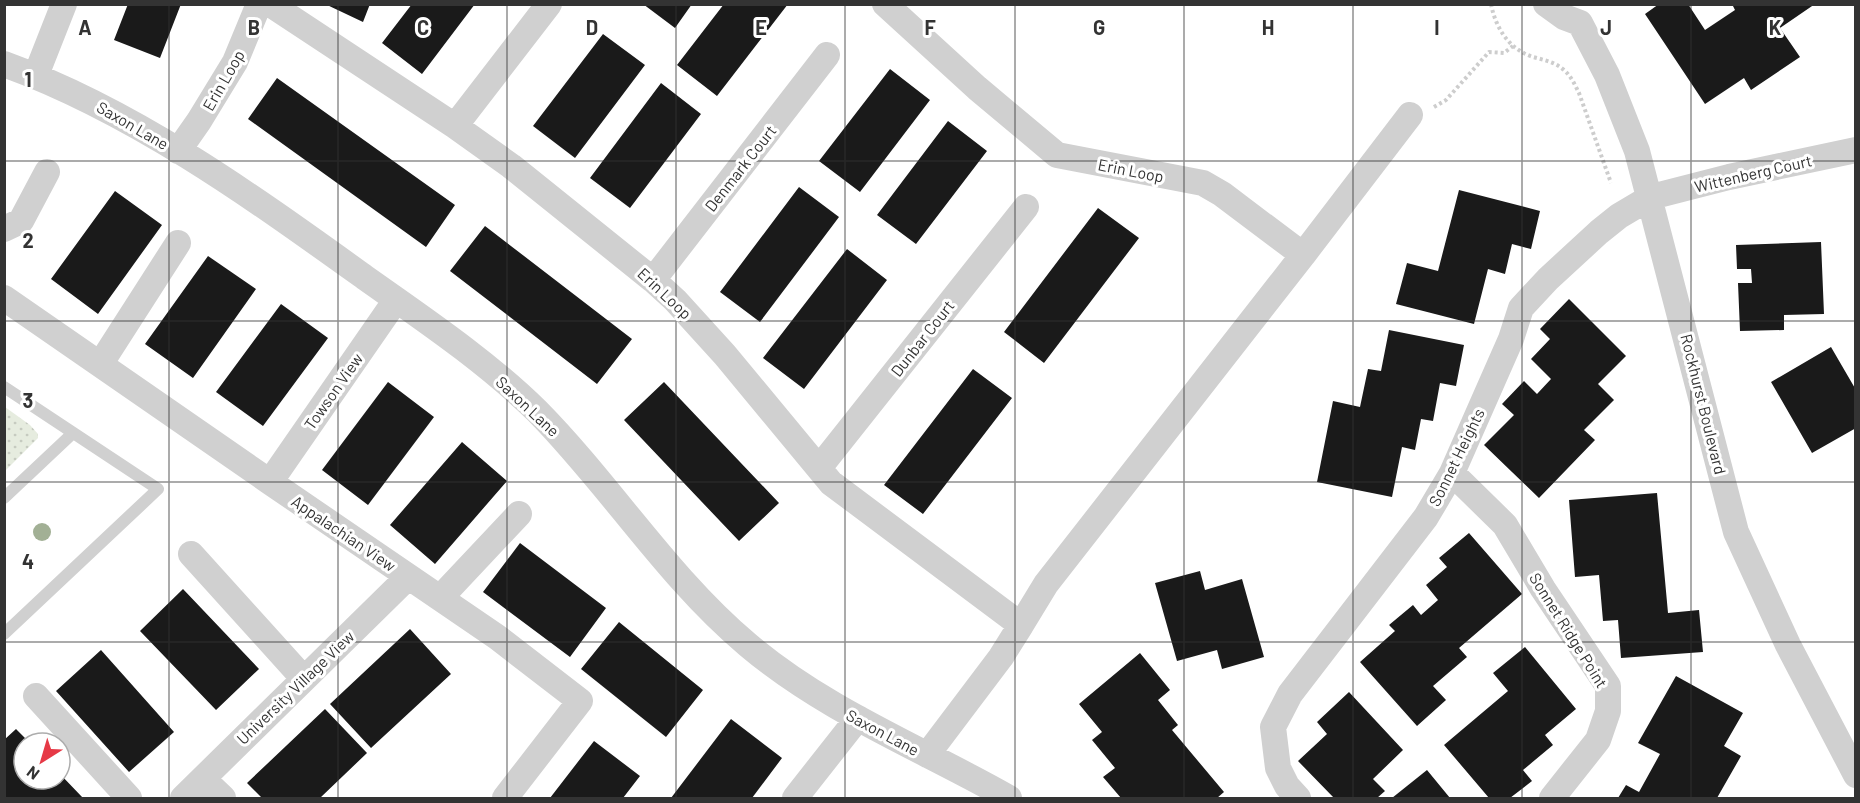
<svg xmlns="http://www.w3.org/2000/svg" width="1860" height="803" viewBox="0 0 1860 803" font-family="Barlow,sans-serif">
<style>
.grass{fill:url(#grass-dots)}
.building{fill:#1a1a1a}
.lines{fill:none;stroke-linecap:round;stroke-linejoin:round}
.path{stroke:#cdcdcd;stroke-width:4;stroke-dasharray:3 3;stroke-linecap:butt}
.lane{stroke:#d0d0d0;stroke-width:12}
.street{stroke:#d0d0d0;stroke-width:26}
.tree{fill:#a2b095}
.grid{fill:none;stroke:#333;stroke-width:1.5;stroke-opacity:0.55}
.labels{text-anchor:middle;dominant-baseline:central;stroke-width:6;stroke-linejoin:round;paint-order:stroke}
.street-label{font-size:16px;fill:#333;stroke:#fff}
.grid-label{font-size:20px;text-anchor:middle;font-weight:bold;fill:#333;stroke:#fff;stroke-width:6;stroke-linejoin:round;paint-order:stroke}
</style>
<defs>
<pattern id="grass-dots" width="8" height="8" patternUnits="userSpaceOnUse" patternTransform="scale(1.5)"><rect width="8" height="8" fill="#e6ecdf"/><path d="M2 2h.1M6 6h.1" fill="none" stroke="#c6cbc0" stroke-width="1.8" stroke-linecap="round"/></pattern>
</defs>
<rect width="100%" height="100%" fill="#fff"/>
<path class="grass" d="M5 407 30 425 38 434V438L5 471Z"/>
<path class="building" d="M128 4H181L160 58 114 40Z
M325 4H370L363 22Z
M412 4H475L422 74 382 43Z
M643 4H692L675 28Z
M724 4H788L717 96 677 65Z
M1659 4H1688L1705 30 1735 10 1732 4H1815L1780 28 1800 57 1751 90 1744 78 1705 104 1645 14Z
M603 34 645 65 575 158 533 126Z
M890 69 930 100 860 192 819 161Z
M277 78 455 205 426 247 248 119Z
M661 83 701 114 630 208 590 178Z
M948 121 987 151 916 244 877 215Z
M799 187 839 217 760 322 720 292Z
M1459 190 1540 211 1531 249 1512 244 1505 274 1488 269 1474 324 1396 304 1407 263 1438 271Z
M115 191 162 225 98 314 51 279Z
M1098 208 1139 238 1044 363 1004 332Z
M485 226 632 339 597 384 450 271Z
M1821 242 1824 314 1784 315V330L1740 331 1738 283H1752L1751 269H1737L1736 245Z
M847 249 887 280 804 389 763 358Z
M208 256 256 289 193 378 145 344Z
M1569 299 1626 356 1598 384 1614 400 1584 430 1595 440 1539 498 1484 445 1514 415 1502 404 1524 381 1537 394 1551 379 1531 359 1550 339 1540 329Z
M281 304 328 338 263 426 216 392Z
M1389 330 1464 345 1456 386 1440 383 1433 421 1421 419 1415 450 1402 447 1392 497 1317 482 1333 401 1360 407 1368 369 1381 371Z
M1831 347 1856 390V428L1812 453 1771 382Z
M973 369 1012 398 923 514 884 485Z
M388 382 434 417 368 505 322 470Z
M664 382 779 503 739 541 624 420Z
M462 442 507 481 435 564 390 525Z
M1657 493 1668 613 1699 610 1703 652 1621 658 1618 620 1603 621 1599 575 1575 577 1569 500Z
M1469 533 1522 594 1459 648 1467 657 1433 686 1446 700 1417 726 1360 662 1395 631 1389 625 1413 605 1421 615 1438 600 1426 585 1447 567 1439 558Z
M520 543 606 608 570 657 483 592Z
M1200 571 1205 590 1242 579 1264 657 1222 669 1217 650 1177 661 1155 583Z
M183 589 259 669 216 710 140 631Z
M619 622 703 690 666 737 581 669Z
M410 629 451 674 371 748 330 704Z
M1525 647 1576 709 1545 735 1553 745 1523 770 1532 781 1510 798H1489L1444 745 1508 691 1493 673Z
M101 650 174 732 129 772 56 691Z
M1140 653 1170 690 1158 700 1178 725 1172 730 1224 792 1217 798H1121L1103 777 1115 768 1092 740 1102 732 1079 704Z
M1676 676 1743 713 1724 746 1741 756 1717 798H1618L1626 785 1639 792 1660 754 1638 743Z
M1349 692 1403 750 1373 779 1385 791 1377 798H1334L1298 761 1327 734 1317 722Z
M325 709 367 753 320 798H262L247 783Z
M731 719 782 758 752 798H671Z
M16 729 30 743H24V779H60V774L83 798H4V740Z
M594 741 640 776 623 798H550Z
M1427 770 1450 798H1392Z"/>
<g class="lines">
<path class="path" d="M1491 4C1496 29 1509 49 1533 57 1544 60 1555 62 1564 70 1571 76 1575 85 1579 93L1611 183
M1434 107 1446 100 1489 52 1504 53 1513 46"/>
<path class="lane" d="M4 387 158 489 4 634
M4 498 73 433"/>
<path class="street" d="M270 4 455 126 511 166 653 280 675 300 725 355 831 483 1021 625 1046 584 1303 255 1222 194 1203 183 1057 155 977 88 885 4
M1546 4 1564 17 1580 23 1607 75 1637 151 1736 532 1788 645 1856 775
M4 64C136 112 254 198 367 279 425 320 486 361 537 411 611 486 667 577 748 645 826 711 921 748 1009 798
M36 75 64 4
M455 126 549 4
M178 151 199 121 235 62 259 4
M4 229 21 221 47 172
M1303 255 1410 115
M653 280 827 55
M4 298 270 482 497 637 580 701 505 798
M101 363 178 243
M819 468 1026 207
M1452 473 1505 525 1543 589 1608 686V711L1598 740 1552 798
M270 482 396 300
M191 554 304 679
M440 598 519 514
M36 696 129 798
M927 755 1001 657 1021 625
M203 779 223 798
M183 798 408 577
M795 798 858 718
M1298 798 1287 786 1278 768 1273 727 1290 694 1426 517 1452 473 1511 339 1521 308 1548 279 1599 232 1619 216 1651 197 1729 177 1856 150"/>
</g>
<circle class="tree" cx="42" cy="532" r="9"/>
<path class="grid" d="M169 4V798M338 4V798M507 4V798M676 4V798M845 4V798M1015 4V798M1184 4V798M1353 4V798M1522 4V798M1691 4V798M4 161H1856M4 321H1856M4 482H1856M4 642H1856"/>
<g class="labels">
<g class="street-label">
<text transform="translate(223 80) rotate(-60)">Erin Loop</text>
<text transform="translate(133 125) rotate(30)">Saxon Lane</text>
<text transform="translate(740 168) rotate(-52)">Denmark Court</text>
<text transform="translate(1131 170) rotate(11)">Erin Loop</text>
<text transform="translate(1753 173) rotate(-13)">Wittenberg Court</text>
<text transform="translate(665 293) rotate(43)">Erin Loop</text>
<text transform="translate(922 338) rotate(-52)">Dunbar Court</text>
<text transform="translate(333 391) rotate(-55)">Towson View</text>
<text transform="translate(1704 404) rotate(76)">Rockhurst Boulevard</text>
<text transform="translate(528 406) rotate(43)">Saxon Lane</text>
<text transform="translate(1456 457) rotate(-64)">Sonnet Heights</text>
<text transform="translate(344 533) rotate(34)">Appalachian View</text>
<text transform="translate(1569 630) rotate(58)">Sonnet Ridge Point</text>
<text transform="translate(295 687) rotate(-44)">University Village View</text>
<text transform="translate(883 732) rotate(28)">Saxon Lane</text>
</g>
</g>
<g class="grid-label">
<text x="85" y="35">A</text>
<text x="254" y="35">B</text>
<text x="423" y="35">C</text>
<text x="592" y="35">D</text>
<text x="761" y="35">E</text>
<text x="930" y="35">F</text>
<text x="1099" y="35">G</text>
<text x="1268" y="35">H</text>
<text x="1437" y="35">I</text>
<text x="1606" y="35">J</text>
<text x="1775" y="35">K</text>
<text x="28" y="87">1</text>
<text x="28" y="248">2</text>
<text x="28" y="408">3</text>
<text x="28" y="569">4</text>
</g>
<rect width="1860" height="803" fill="none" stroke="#333333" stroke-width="12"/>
<g transform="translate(42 761) rotate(217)"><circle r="28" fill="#ffffff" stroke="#adadad" stroke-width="1.5"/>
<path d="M0-4.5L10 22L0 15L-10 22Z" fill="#e63946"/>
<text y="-9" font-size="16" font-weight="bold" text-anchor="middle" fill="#333333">N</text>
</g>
</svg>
